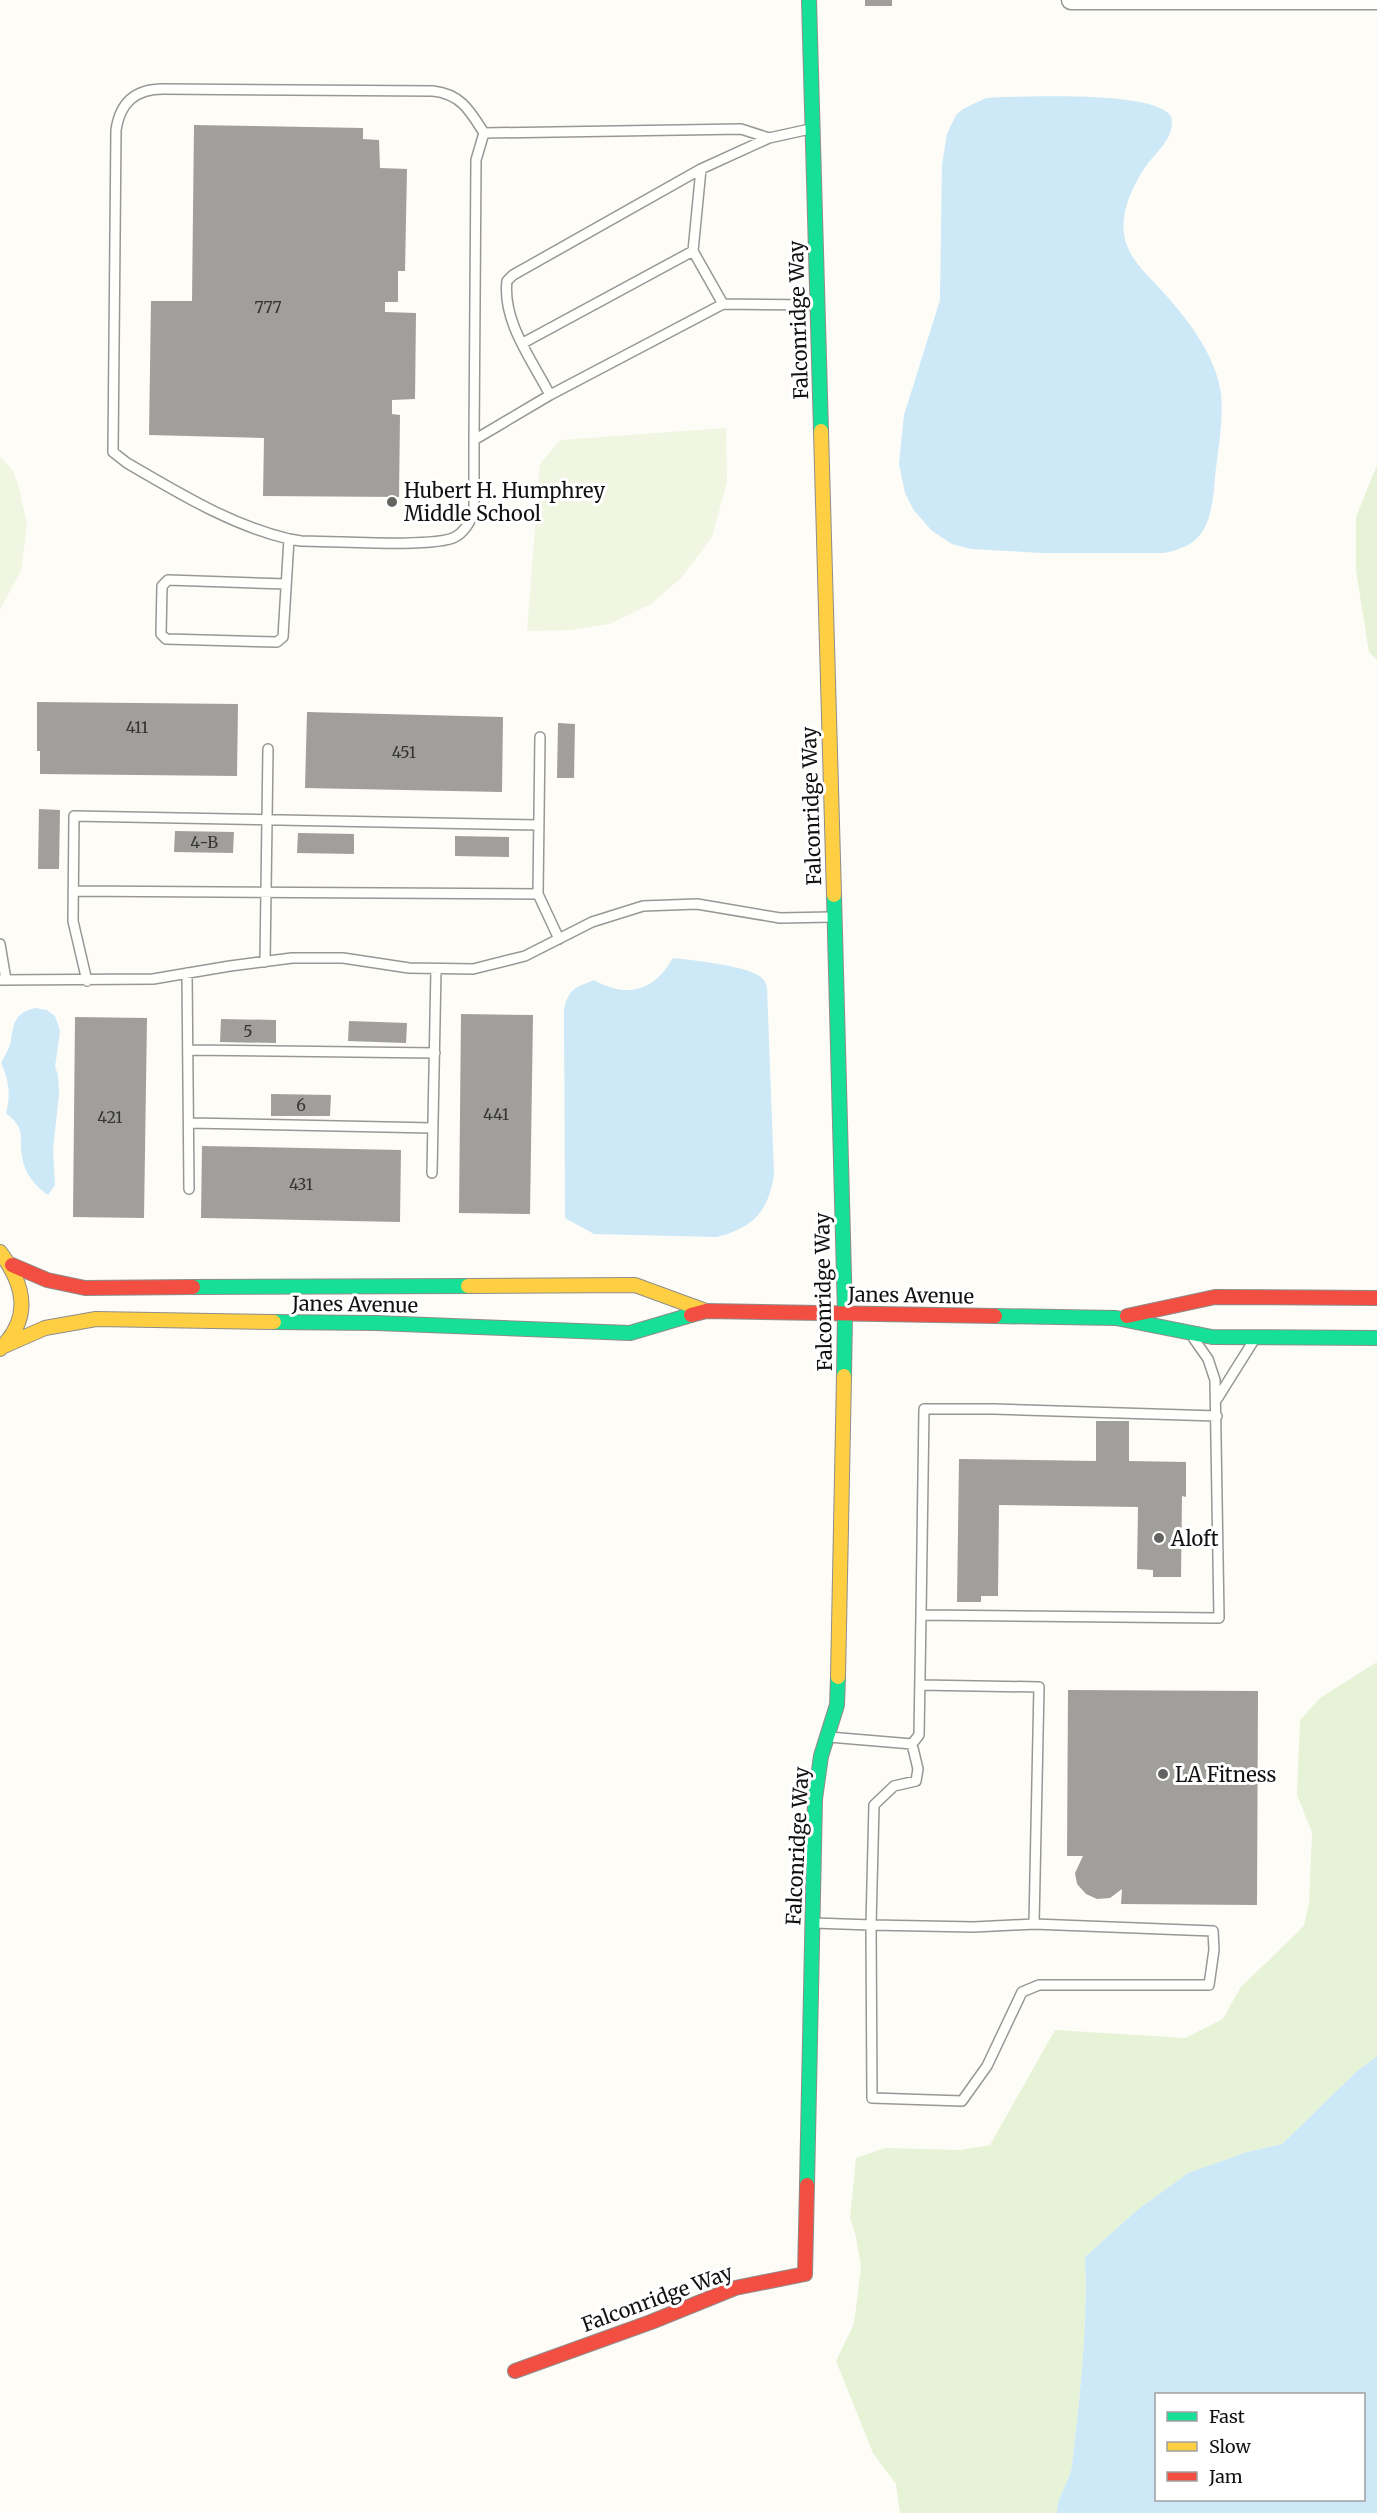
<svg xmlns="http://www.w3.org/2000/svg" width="1377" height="2513" viewBox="0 0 1377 2513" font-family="Merriweather,serif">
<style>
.green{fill:#e7f3d7}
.pitch{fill:#f0f6e1}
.water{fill:#cde8f7;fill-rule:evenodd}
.building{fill:#a19f9c}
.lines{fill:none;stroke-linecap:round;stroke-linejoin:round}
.lane-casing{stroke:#979795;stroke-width:12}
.street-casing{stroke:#979795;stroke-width:21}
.fast-casing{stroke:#8e8d8b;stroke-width:16}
.slow-casing{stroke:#8e8d8b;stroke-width:16}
.jam-casing{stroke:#8e8d8b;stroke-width:16}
.lane{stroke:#fffffe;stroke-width:9}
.street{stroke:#fffffe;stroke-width:18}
.fast{stroke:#16e098;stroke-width:14}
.slow{stroke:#ffcf43;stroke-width:14}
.jam{stroke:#f24e42;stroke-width:14}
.poi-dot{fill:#646362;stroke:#fff;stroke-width:2}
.labels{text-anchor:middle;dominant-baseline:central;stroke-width:6;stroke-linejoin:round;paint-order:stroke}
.number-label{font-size:16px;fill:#353434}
.street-label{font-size:20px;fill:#111;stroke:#fff}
.poi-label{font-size:20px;fill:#111;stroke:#fff;text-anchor:start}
</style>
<rect width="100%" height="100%" fill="#fdfcf7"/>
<path class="green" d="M1377 465V660L1369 652 1356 571V517Z
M1377 1662V2056L1355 2073 1282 2144 1247 2152 1188 2173 1136 2211 1085 2257C1088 2326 1080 2396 1072 2465 1070 2482 1057 2495 1057 2513H900L896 2484 873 2453 836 2361 854 2324 861 2267 856 2237 850 2218 856 2158 885 2148 961 2150 990 2145 1055 2030 1185 2038 1223 2019 1240 1988 1299 1931 1304 1925 1309 1904 1312 1832 1297 1795 1300 1720 1320 1698Z"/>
<path class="pitch" d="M726 428 727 482 712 537 681 578 651 604 610 624 571 630 527 631 540 464 560 440Z
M0 456 13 471 19 488 27 525 21 570 0 610Z"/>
<path class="water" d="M1003 97C1036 97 1152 91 1171 116 1176 137 1158 150 1146 166 1133 185 1121 210 1124 234 1127 258 1148 275 1163 292 1188 320 1216 355 1221 394 1224 424 1216 458 1214 489 1210 525 1203 546 1164 553H1043L971 549 952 544 931 530 913 509 905 493 899 464 904 415 940 300 942 165 947 134 956 115 963 109 986 98Z
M673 958C691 960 753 966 763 979 765 981 766 985 767 988L774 1175C768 1212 753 1228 716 1237L594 1234 565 1218 564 1009C569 988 575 988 594 980 628 999 654 991 673 958Z
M35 1008 47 1010 55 1016 60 1031 55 1067 58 1075 59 1094 53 1149 55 1185 48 1195C35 1186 24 1173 22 1156 19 1134 26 1129 6 1113 11 1094 9 1081 1 1063 4 1057 8 1051 10 1045 14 1025 12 1014 35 1008Z
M1377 2056V2513H1057C1057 2495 1070 2482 1072 2465 1080 2396 1088 2326 1085 2257L1136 2211 1188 2173 1247 2152 1282 2144 1355 2073ZM1156 2394H1364V2500H1156Z"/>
<path class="building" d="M865 0H892V6H865Z
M194 125 363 128V139L379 140 380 168 407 169 405 271H398V302H385V312L416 313 415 399 392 400V414L400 415 399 497 263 496 264 438 149 435 151 301H192Z
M37 702 238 704 237 776 40 774V751H37Z
M307 712 503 717 502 792 305 788Z
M558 723 575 724 574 778H557Z
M39 809 60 810 59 869H38Z
M175 831 234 832 233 853 174 852Z
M298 833 354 834V854L297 853Z
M455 836 509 837V857L455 856Z
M461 1014 533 1015 530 1214 459 1213Z
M75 1017 147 1018 144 1218 73 1217Z
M221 1019 276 1020V1043L220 1042Z
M349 1021 407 1023 406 1043 348 1041Z
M271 1094 331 1095 330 1116H271Z
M202 1146 401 1150 400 1222 201 1218Z
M1096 1421H1129V1461L1186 1462V1497L1182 1496 1181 1577H1153V1570L1137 1569 1138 1507 999 1505 998 1596H981V1602H957L959 1459 1096 1461Z
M1068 1690 1258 1691 1257 1905 1121 1904 1122 1889 1110 1898 1097 1899 1086 1894 1077 1884 1075 1873 1083 1856H1067Z"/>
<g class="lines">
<g class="lane-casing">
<path id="lane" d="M484 133 741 129 769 138
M701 169 693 251 723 304
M523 343 693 251
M550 395C532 360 502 321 507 281L513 275 701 169 769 138 810 129
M289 539C230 525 179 493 127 463L113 452 116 130C120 103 135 89 163 89L433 91C461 94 470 111 484 133L476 160 474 440
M286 584 168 580 162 586 161 634 166 639 277 642 283 637 289 539 301 541C330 541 435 548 455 537 465 532 470 522 474 512V440L550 395 723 304 817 305
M540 737 538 894 559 939
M73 891 538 894
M0 944 6 980
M265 962 268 749
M187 973 189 1189
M0 980 153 979 230 966 292 958H343L409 968 473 969 525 956 592 922 643 906 697 904 780 918 831 917
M87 981 73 921 74 816 539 825
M188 1050 435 1053
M189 1123 433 1128
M432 1173 436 969
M1217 1399 1254 1340
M921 1615 924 1409H994L1217 1416
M920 1685 1039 1687 1034 1924 1213 1931 1214 1950 1209 1985H1039L1022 1992 987 2066 962 2101 872 2098 871 1925 974 1927 1034 1924
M829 1737 912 1744 919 1735 921 1615 1219 1618 1215 1380 1208 1359 1194 1339
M814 1923 871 1925 874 1805 894 1786 916 1781 918 1769 912 1744"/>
</g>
<g class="street-casing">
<path id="street" d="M1071 0H1377"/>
</g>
<g class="fast-casing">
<path id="fast" d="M809 0 821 431
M834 895 845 1314 844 1376
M193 1287 468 1286
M995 1316 1116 1318 1212 1337 1377 1338
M274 1322 376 1323 630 1333 691 1315
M807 2185 815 1799 821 1756 837 1705 838 1677"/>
</g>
<g class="slow-casing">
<path id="slow" d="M821 431 834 895
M0 1252C25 1285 32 1318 0 1349
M468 1286 635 1285 706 1311
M4 1346 45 1328 96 1319 274 1322
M838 1677 844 1376"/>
</g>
<g class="jam-casing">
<path id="jam" d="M12 1265 47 1280 85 1288 193 1287
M691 1315 706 1311 995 1316
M1127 1316 1215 1297 1377 1298
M515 2371 651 2322 735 2288 805 2274 807 2185"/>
</g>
<use href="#lane" class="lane"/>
<use href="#street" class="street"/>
<use href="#fast" class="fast"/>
<use href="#slow" class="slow"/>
<use href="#jam" class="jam"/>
</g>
<g class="poi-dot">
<circle cx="392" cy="502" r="6"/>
<circle cx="1159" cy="1538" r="6"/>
<circle cx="1163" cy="1774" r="6"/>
</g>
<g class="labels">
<g class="number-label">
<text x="268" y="307">777</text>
<text x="137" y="727">411</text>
<text x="404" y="752">451</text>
<text x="204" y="842">4-B</text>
<text x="248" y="1031">5</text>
<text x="301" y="1105">6</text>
<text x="496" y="1114">441</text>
<text x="110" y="1117">421</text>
<text x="301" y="1184">431</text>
</g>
<g class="street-label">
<text transform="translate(798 320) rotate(-92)">Falconridge Way</text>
<text transform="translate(811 806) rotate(-92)">Falconridge Way</text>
<text transform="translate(823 1292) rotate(-91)">Falconridge Way</text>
<text transform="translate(911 1295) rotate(1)">Janes Avenue</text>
<text transform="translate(355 1304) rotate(1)">Janes Avenue</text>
<text transform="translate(797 1846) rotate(-87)">Falconridge Way</text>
<text transform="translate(657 2298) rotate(-20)">Falconridge Way</text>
</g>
<g class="poi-label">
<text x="404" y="490">Hubert H. Humphrey<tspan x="404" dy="23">Middle School</tspan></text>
<text x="1171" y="1538">Aloft</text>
<text x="1175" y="1774">LA Fitness</text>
</g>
</g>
<rect x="1155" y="2393" width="210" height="108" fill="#ffffff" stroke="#a0a0a0" stroke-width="1.5"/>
<rect x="1167" y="2412" width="30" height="9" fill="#16e098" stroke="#a0a0a0" stroke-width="1.5"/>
<text x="1209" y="2423" font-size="18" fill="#111111">Fast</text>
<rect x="1167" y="2442" width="30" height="9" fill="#ffcf43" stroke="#a0a0a0" stroke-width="1.5"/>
<text x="1209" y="2453" font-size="18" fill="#111111">Slow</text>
<rect x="1167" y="2472" width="30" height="9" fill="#f24e42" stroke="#a0a0a0" stroke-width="1.5"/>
<text x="1209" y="2483" font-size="18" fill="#111111">Jam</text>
</svg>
